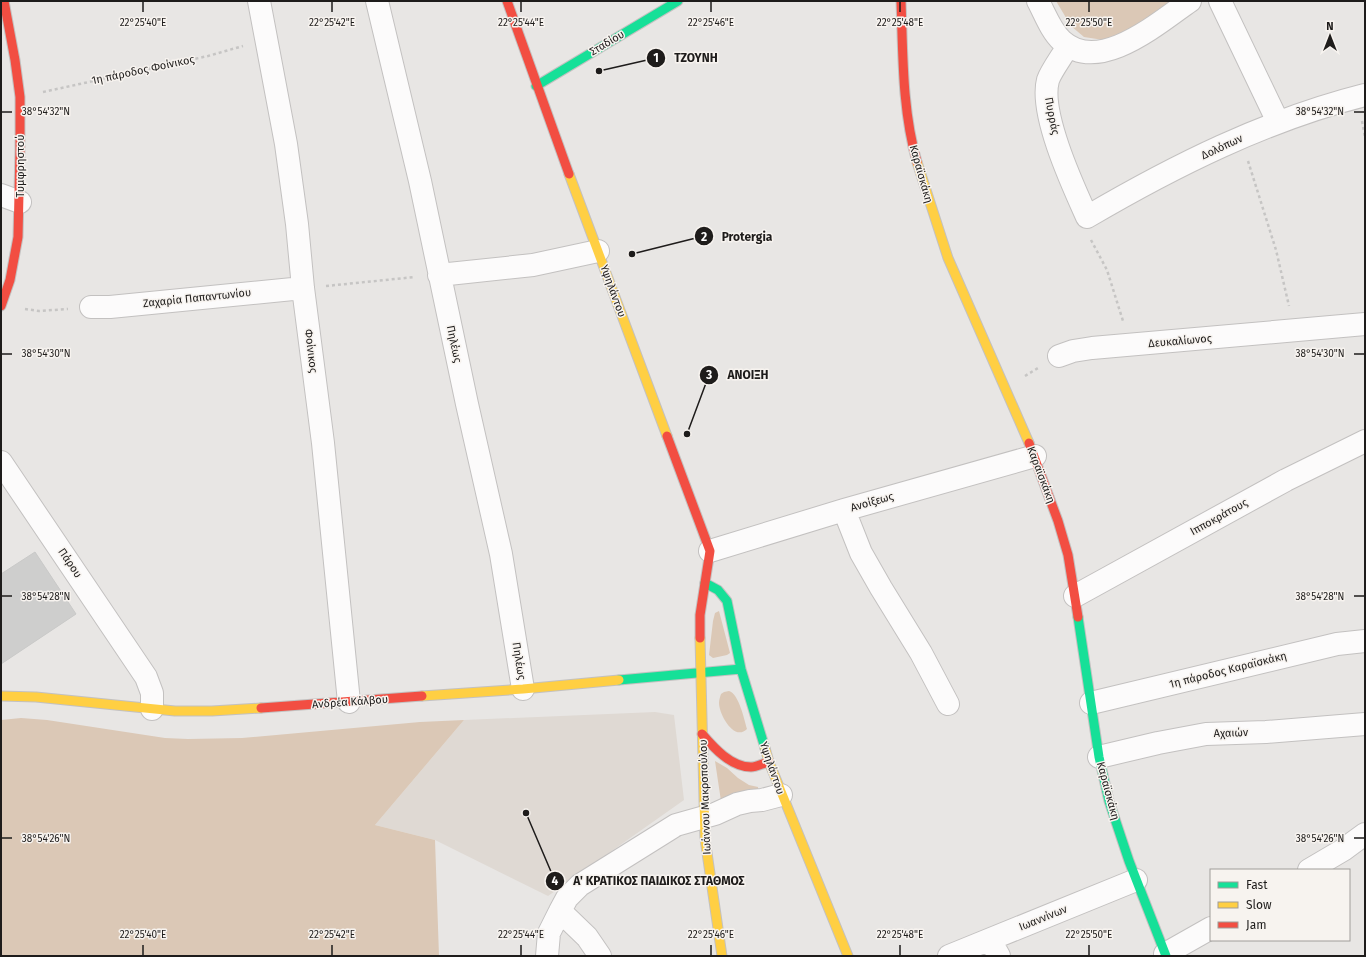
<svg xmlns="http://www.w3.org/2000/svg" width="1366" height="957" viewBox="0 0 1366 957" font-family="'Fira Sans',sans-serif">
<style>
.built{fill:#dfd9d3}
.green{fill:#dbc8b6}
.building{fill:#cececd;stroke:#c9c9c8}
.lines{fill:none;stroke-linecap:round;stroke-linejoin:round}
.street-casing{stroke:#c3c1c0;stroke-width:24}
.fast-casing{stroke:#c3c1c0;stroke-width:11}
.slow-casing{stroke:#c3c1c0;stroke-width:11}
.jam-casing{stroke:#c3c1c0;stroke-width:11}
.path{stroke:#c6c5c4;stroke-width:2.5;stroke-dasharray:3 3;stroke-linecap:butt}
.street{stroke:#fcfbfb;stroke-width:22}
.fast{stroke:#16e098;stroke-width:9}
.slow{stroke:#ffcf43;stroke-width:9}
.jam{stroke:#f24e42;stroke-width:9}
.ticks{fill:none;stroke:#1e1c1b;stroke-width:1.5}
.labels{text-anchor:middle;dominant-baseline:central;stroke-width:3;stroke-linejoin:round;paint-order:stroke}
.street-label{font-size:11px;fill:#1e1c1b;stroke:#f7f3ef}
.ticks-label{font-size:10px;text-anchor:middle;fill:#1e1c1b;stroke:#f7f3ef;stroke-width:3;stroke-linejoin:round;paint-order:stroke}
.leader{fill:none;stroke:#1e1c1b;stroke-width:1.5}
.callout-dot{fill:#1e1c1b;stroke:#f7f3ef;stroke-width:1.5}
.mark-label{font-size:12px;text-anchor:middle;font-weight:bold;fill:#fff}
.callout-label{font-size:12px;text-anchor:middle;font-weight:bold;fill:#1e1c1b;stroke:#f7f3ef;stroke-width:3;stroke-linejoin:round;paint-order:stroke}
</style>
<rect width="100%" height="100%" fill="#e8e6e4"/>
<path class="built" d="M655 712 674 715 684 800 548 896 435 840 375 825 464 720Z"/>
<path class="green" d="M1056 1H1188L1110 41 1084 37 1071 26Z
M719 611 730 653 727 655 713 658 709 655 713 621 715 613Z
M729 691C739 694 744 719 747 729 734 742 719 714 719 703 719 700 720 697 721 694L724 692Z
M21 718 47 720 165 738 188 739 242 738 420 722 464 720 375 825 435 840 439 956H1V720Z
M715 761 727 768 738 778 749 785 758 787V791L721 801Z"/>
<path class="building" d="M35 552 76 614 1 664V574Z"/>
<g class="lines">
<g class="street-casing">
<path id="street" d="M259 1 286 144 297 224 303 288 323 443 349 702
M377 1 420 181 467 404 501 554 523 689
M1038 1C1045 14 1051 31 1062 41 1099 75 1158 23 1190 1
M1220 1 1278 122
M1068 46C1063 55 1051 71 1048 80 1039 113 1073 186 1087 217 1174 166 1266 120 1365 95
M1 195 20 202
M439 275 533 265 598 251
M91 307H110L303 288
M1059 356 1073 351 1092 348 1365 324
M1 462 146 677 152 693V709
M844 510 861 553 881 588 921 653 948 704
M710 551 844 510 1035 456
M1075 596 1286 480 1365 441
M1091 703 1337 644 1365 641
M1099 757 1158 743 1206 734 1266 732 1365 724
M1309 870 1343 850 1365 834
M560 911 587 937 600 956
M990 940 999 956
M1165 954 1211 928
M547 956 549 933 560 911 567 898 580 885 676 825 715 814 737 804 750 801 762 800 781 795
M949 956 1136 880"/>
</g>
<g class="fast-casing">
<path id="fast" d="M536 86 678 1
M705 583 718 590 727 601 741 669 765 748
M1078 617 1099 757 1109 801 1129 861 1166 956
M619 680 741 669"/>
</g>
<g class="slow-casing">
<path id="slow" d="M917 162 948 258 1029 443
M569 174 667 436
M700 638 705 839 722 956
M1 696 36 697 175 711H212L261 708
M422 696 523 689 619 680
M765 748 769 762 848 956"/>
</g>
<g class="jam-casing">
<path id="jam" d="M507 1 569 174
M901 1C903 54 902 110 917 162
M1 306 10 280 18 237 20 150V97L15 60 4 1
M667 436 710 551 700 615V638
M1029 443 1058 521 1068 555 1078 617
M261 708 422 696
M702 734C714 748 731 767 751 767 757 767 763 763 769 762"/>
</g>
<path class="path" d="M43 92 208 56 243 46
M1362 121 1365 137
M1248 161 1276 250 1289 306
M1091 240 1107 270 1123 321
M326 286 415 277
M25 309 39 311 68 309
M1025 376 1038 368"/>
<use href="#street" class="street"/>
<use href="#fast" class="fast"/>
<use href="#slow" class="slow"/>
<use href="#jam" class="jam"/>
</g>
<path class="ticks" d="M143 2V12M332 2V12M521 2V12M711 2V12M900 2V12M1089 2V12M2 112H12M1354 112H1364M2 354H12M1354 354H1364M2 596H12M1354 596H1364M2 838H12M1354 838H1364M143 945V955M332 945V955M521 945V955M711 945V955M900 945V955M1089 945V955"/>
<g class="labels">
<g class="street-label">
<text transform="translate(607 43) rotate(-31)">Σταδίου</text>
<text transform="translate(143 70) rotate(-12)">1η πάροδος Φοίνικος</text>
<text transform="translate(1052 116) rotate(79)">Πυρράς</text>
<text transform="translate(1222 147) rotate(-25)">Δολόπων</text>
<text transform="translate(20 166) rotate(-90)">Τυμφρηστού</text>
<text transform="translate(921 174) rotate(74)">Καραϊσκάκη</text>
<text transform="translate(613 291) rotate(70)">Υψηλάντου</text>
<text transform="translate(197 298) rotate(-6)">Ζαχαρία Παπαντωνίου</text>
<text transform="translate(1180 341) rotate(-5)">Δευκαλίωνος</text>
<text transform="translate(454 344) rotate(78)">Πηλέως</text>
<text transform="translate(311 351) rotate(83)">Φοίνικος</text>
<text transform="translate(1041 475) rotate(69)">Καραϊσκάκη</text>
<text transform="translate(872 502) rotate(-16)">Ανοίξεως</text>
<text transform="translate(1219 517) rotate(-29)">Ιπποκράτους</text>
<text transform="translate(70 563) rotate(56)">Πάρου</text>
<text transform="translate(519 661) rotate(81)">Πηλέως</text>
<text transform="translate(1228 670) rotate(-14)">1η πάροδος Καραϊσκάκη</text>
<text transform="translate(350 702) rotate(-4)">Ανδρέα Κάλβου</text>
<text transform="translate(1231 733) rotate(-2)">Αχαιών</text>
<text transform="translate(772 768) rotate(71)">Υψηλάντου</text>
<text transform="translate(1108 791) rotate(75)">Καραϊσκάκη</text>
<text transform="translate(705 797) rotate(-92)">Ιωάννου Μακροπούλου</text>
<text transform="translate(1043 918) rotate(-22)">Ιωαννίνων</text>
</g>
</g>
<g class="ticks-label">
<text x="143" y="26">22°25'40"E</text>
<text x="332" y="26">22°25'42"E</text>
<text x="521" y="26">22°25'44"E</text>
<text x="711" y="26">22°25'46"E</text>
<text x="900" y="26">22°25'48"E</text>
<text x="1089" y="26">22°25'50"E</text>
<text x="46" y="115">38°54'32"N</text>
<text x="1320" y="115">38°54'32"N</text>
<text x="46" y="357">38°54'30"N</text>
<text x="1320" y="357">38°54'30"N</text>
<text x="46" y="600">38°54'28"N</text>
<text x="1320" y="600">38°54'28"N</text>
<text x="46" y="842">38°54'26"N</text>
<text x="1320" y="842">38°54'26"N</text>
<text x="143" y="938">22°25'40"E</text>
<text x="332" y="938">22°25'42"E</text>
<text x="521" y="938">22°25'44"E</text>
<text x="711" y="938">22°25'46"E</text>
<text x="900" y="938">22°25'48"E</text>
<text x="1089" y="938">22°25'50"E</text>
</g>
<path class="leader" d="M599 71L656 58M632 254L704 236M687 434L709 375M526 813L555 881"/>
<g class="callout-dot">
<circle cx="599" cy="71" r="4"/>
<circle cx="632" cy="254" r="4"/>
<circle cx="687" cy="434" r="4"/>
<circle cx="526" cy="813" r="4"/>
<circle cx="656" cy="58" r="10"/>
<circle cx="704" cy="236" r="10"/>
<circle cx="709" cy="375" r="10"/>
<circle cx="555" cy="881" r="10"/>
</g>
<g class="mark-label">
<text x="656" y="62">1</text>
<text x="704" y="241">2</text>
<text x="709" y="379">3</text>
<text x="555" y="885">4</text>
</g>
<g class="callout-label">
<text x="696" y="62">ΤΖΟΥΝΗ</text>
<text x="747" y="241">Protergia</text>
<text x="748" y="379">ΑΝΟΙΞΗ</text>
<text x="659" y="885">Α' ΚΡΑΤΙΚΟΣ ΠΑΙΔΙΚΟΣ ΣΤΑΘΜΟΣ</text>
</g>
<rect width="1366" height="957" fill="none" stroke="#1e1c1b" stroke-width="4"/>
<rect x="1210" y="869" width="140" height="72" fill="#f7f3ef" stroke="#a09d9a"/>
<rect x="1218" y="882" width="20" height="6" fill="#16e098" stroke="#a09d9a"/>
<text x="1246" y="889" font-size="12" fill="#1e1c1b">Fast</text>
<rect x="1218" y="902" width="20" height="6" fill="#ffcf43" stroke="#a09d9a"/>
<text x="1246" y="909" font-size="12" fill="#1e1c1b">Slow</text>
<rect x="1218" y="922" width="20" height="6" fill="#f24e42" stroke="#a09d9a"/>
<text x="1246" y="929" font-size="12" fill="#1e1c1b">Jam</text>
<g transform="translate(1330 36)" stroke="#f7f3ef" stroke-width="3" paint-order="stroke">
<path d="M0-3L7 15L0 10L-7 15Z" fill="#1e1c1b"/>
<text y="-6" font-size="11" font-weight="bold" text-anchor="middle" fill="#1e1c1b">N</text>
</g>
</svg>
